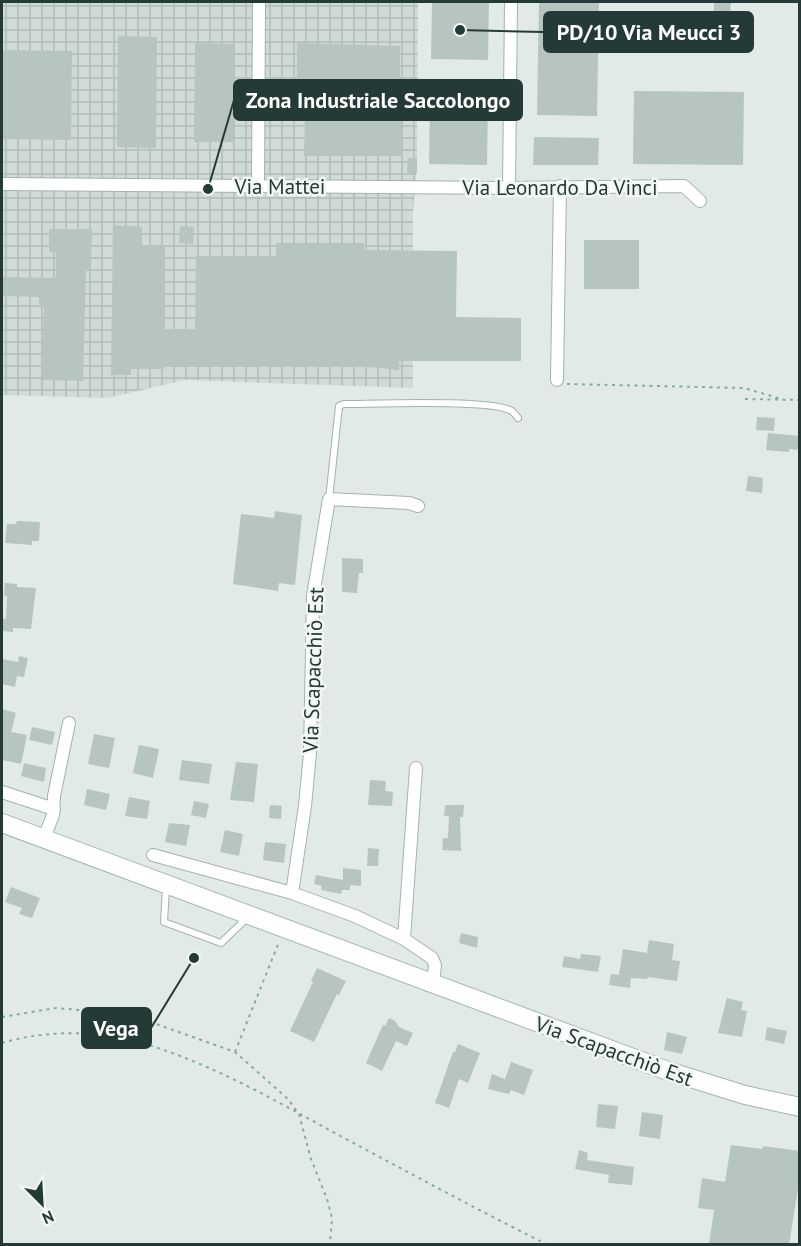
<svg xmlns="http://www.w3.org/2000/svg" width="801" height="1246" viewBox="0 0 801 1246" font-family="'PT Sans',sans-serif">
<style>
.industrial{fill:url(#industrial-grid)}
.building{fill:#b7c5c0}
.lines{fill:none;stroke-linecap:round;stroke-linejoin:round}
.service-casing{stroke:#a4b2ae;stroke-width:8}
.minor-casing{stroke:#a4b2ae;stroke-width:14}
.secondary-casing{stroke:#a1b5b0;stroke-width:20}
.path{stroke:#84aba3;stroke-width:2;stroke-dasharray:3 4.5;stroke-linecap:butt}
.service{stroke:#fff;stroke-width:6}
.minor{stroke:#fff;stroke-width:12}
.secondary{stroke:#fff;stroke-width:18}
.labels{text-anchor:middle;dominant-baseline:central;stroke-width:5;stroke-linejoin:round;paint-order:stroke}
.street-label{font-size:21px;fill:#233a36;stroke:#f2f7f5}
.leader{fill:none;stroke:#233a36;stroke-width:2}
.callout-dot{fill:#233a36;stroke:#f2f7f5;stroke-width:2}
.callout{fill:#233a36;stroke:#233a36;stroke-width:2}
.callout-label{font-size:22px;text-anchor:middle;font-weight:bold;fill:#fff}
</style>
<defs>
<pattern id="industrial-grid" width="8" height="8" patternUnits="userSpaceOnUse" patternTransform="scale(1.5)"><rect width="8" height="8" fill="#d0dad6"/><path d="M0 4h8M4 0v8" fill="none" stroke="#b2bcb8"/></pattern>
</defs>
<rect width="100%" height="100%" fill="#e1eae7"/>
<path class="industrial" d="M2 2H418L417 165 413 212V388L185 380 108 398 2 395Z"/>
<path class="building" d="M432 2H489L488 60 431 59Z
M539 2H599L597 116 537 115Z
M714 2H731L730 15H714Z
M118 36 157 37 156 148 117 147Z
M195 43 234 44 233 142H194Z
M297 43 400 46V82L318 81V83H297Z
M2 50 72 51 71 140 2 139Z
M634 91 744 92 743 165 633 164Z
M430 100 488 101 487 165 429 164Z
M318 113 401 114 402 156H304L305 119H319Z
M534 137 599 138 598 165H533Z
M408 158H417V173H407Z
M113 225 142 227V246H165V329H195L196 256H276V243H364V250L457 251 456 317 521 318V361H399V370L368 367 165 366 164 369H131V375H111Z
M180 226 194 227 193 244 179 243Z
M49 229H92L91 269H86L83 381 42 380 44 306H39V297L2 296V277L56 278V252H49Z
M584 240H639V289H584Z
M757 417 775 418 774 431 756 430Z
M768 433 800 436V450L789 449V452L766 450Z
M748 476 763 478 762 493 746 491Z
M275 511 302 515 295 585 279 583 278 591 233 584 241 514 274 518Z
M17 521 40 522 39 541H32V545L5 543 7 524H16Z
M342 558 363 559V573H359L357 593 342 592Z
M5 583 17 584V587L36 588 31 629 13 628V632L2 631V619H6L7 596H4Z
M19 656 28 658 24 677 17 676 15 687 2 684V659L18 662Z
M2 709 16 713 11 732 27 735 21 764 2 760Z
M32 727 55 732 52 745 29 740Z
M94 734 115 738 109 768 88 764Z
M139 745 159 749 153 778 133 773Z
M182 760 212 764 209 784 179 780Z
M236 762 258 764 254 802 230 800Z
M24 763 46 768 44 782 21 776Z
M370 780 386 781 385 791 393 792 392 806 368 805Z
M87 789 110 794 106 810 84 805Z
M129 797 150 801 147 819 125 816Z
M194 801 209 804 206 818 191 815Z
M270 805 282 806 281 819 269 818Z
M445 805H464L463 817H460L461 851 442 850 443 838H448L449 816H444Z
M169 823 190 825 186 846 165 842Z
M225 830 243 834 239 856 220 852Z
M265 842 286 844 284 863 263 860Z
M368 848 379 849 378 866H367Z
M343 868 361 870V886L350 885V890H342L341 894 321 890 322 886 314 884 316 875 343 880Z
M11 887 40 898 32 918 19 914 22 908 5 902Z
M461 933 478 937 477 948 459 943Z
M649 940 674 944 672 960 680 961 677 981 648 977 647 979 631 978 630 988 609 985 611 974 619 975 623 949 647 953Z
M581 954 601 956 598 972 562 967 564 956 580 959Z
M317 968 346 981 339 995 337 994 314 1042 290 1031 313 982 311 981Z
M727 998 743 1002 741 1010 747 1011 742 1037 718 1033Z
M389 1018 395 1021 399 1027 413 1033 407 1046 396 1041 382 1071 366 1063 383 1025 385 1026Z
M767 1027 787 1031 784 1044 765 1040Z
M667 1032 687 1037 682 1054 664 1050Z
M458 1044 480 1053 468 1083 459 1079 449 1108 435 1103 453 1052H455Z
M511 1062 533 1070 524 1095 511 1090 509 1094 488 1089 492 1074 505 1079Z
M598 1104 618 1106 615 1129 596 1127Z
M642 1112 663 1115 660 1139 639 1136Z
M731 1145 762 1149 763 1146 800 1151V1176L789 1245H709L714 1210 698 1208 702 1178 725 1182Z
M579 1150 588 1153 587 1160 634 1167 632 1185 608 1183 609 1175 575 1169Z"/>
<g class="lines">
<g class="service-casing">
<path id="service" d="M329 499 339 406 344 404C373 404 493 399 512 411 514 413 516 415 518 418
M166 888 164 922 221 943 247 918"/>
</g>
<g class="minor-casing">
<path id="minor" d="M2 184 509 188 684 186 700 201
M258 186 259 2
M509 188 511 2
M557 380 560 186
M2 792 54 809
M44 838 53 815 54 796 69 723
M153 855 292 893 355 916 404 939 432 958 435 965 433 983
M292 893 305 806 310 753 313 596 329 499 409 503 418 506
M404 939 416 768"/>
</g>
<g class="secondary-casing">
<path id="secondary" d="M2 823 668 1071 745 1095 800 1107"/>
</g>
<path class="path" d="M567 384 744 388 785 400
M745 399 800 400
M2 1017 56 1008 128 1014 235 1052 288 1099 299 1114 311 1159 327 1199 332 1218 330 1244
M2 1043C41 1031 91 1030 131 1040 203 1059 269 1097 333 1132 404 1170 474 1208 546 1244
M235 1052 279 942"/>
<use href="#service" class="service"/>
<use href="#minor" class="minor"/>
<use href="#secondary" class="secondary"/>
</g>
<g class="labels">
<g class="street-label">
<text x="280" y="186">Via Mattei</text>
<text x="560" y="187">Via Leonardo Da Vinci</text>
<text transform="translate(313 670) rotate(-88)">Via Scapacchiò Est</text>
<text transform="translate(614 1051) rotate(20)">Via Scapacchiò Est</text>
</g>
</g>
<path class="leader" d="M460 30L544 32M208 189L234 100M194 958L151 1028"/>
<g class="callout-dot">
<circle cx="460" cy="30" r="6"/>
<circle cx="208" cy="189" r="6"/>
<circle cx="194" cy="958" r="6"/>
</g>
<g class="callout">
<rect x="544" y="12" width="209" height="40" rx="6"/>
<rect x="234" y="80" width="288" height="40" rx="6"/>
<rect x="82" y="1008" width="69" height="40" rx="6"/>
</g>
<g class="callout-label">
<text x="649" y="40">PD/10 Via Meucci 3</text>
<text x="378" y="108">Zona Industriale Saccolongo</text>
<text x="116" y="1036">Vega</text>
</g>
<rect width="801" height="1246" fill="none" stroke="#233a36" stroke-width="6"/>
<g transform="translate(42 1204) rotate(156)" stroke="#f2f7f5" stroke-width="4.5" paint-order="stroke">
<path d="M0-4.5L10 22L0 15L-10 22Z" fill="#233a36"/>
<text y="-9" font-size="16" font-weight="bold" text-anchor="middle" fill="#233a36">N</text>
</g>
</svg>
